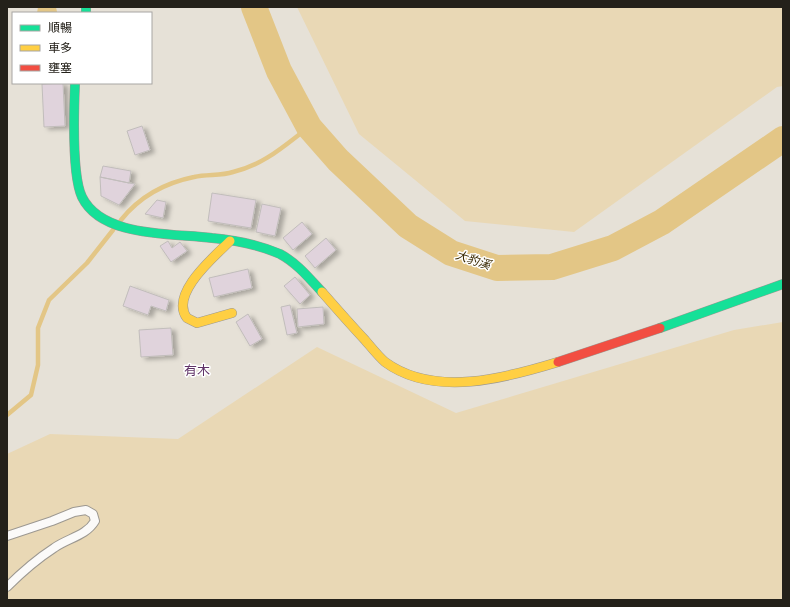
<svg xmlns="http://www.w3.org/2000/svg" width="790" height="607" viewBox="0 0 790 607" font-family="Figtree,'Noto Sans TC',sans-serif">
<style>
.green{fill:#e9d8b5}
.water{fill:#e3c686}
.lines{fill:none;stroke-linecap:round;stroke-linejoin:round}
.stream{stroke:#e3c686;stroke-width:4.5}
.river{stroke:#e3c686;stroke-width:26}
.building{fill:#e0d3dc;stroke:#c1bdbb;filter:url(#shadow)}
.lane-casing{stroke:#9c9891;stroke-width:10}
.fast-casing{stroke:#9c9891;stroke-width:10}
.slow-casing{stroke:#9c9891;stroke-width:10}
.jam-casing{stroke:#9c9891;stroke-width:10}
.lane{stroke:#fbfaf9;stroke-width:8}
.fast{stroke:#16e098;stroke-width:9}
.slow{stroke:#ffcf43;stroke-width:9}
.jam{stroke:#f24e42;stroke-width:9}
.labels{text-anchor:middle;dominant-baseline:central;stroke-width:3;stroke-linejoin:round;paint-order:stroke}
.water-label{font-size:12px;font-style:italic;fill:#3b2b04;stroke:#fff}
.quarter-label{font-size:13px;fill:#613468;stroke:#fff}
</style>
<defs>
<filter id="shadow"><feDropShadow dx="4.5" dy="2.5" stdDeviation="2" flood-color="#0004"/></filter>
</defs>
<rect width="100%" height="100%" fill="#e6e1d7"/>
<path class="green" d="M297 7H783V86L777 87 574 232 465 221 359 134Z
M783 322V600H7V454L50 434 178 439 317 347 456 413 734 330Z"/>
<path class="water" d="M38 7H56L57 12 37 13Z"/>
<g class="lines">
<path class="stream" d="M121 220C140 196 164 183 194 177 207 174 221 176 233 172 264 165 285 145 309 127
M7 415 31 395 38 365V328L49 300 87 263 113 230"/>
<path class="river" d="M254 7 279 71 309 127 338 160 408 226 451 253 497 268 552 267 613 248 662 222 783 139"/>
</g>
<path class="building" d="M63 83 65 126 44 127 42 84Z
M142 126 150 150 135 155 127 131Z
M103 166 131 171 129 183 100 177Z
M100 177 129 183 135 184 119 205 101 196Z
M212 193 256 200 251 228 208 221Z
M157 200 166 202 163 218 145 214Z
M262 204 281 208 275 236 256 232Z
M302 222 312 234 293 250 283 238Z
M326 238 336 250 315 268 305 256Z
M168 241 172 248 180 242 187 251 171 262 160 246Z
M248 269 252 288 214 297 209 278Z
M295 277 310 295 300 304 284 286Z
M130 286 169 300 166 311 151 306 148 315 123 306Z
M290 305 297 333 287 335 281 307Z
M323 307 324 324 298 327 297 309Z
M248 314 262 339 250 346 236 322Z
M171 328 173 355 141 357 139 330Z"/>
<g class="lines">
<g class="lane-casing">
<path id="lane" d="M7 536 52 521 74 512 86 510 93 514 95 521C86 536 68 538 54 548 37 559 22 572 7 587"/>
</g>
<g class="fast-casing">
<path id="fast" d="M86 7V13
M75 83C74 108 72 176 82 197 102 238 173 233 212 238 235 240 259 245 280 254 297 263 309 278 322 292
M660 328 783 284"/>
</g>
<g class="slow-casing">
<path id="slow" d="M230 241C215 256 169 294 187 318L197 323 232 313
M322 292C336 308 350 324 365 340 371 347 378 356 385 362 434 398 506 378 558 362"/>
</g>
<g class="jam-casing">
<path id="jam" d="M558 362 660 328"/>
</g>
<use href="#lane" class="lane"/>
<use href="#fast" class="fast"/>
<use href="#slow" class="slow"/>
<use href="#jam" class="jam"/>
</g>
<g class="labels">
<g class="water-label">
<text transform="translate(473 260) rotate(18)">大豹溪</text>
</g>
<g class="quarter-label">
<text x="197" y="370">有木</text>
</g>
</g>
<rect width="790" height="607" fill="none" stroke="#24211a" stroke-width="16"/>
<rect x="12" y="12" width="140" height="72" fill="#ffffff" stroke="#a7a6a3"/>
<rect x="20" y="25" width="20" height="6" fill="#16e098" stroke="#a7a6a3"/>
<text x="48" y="32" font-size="12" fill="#24211a">順暢</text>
<rect x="20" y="45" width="20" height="6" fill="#ffcf43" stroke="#a7a6a3"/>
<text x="48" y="52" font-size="12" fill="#24211a">車多</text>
<rect x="20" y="65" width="20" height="6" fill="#f24e42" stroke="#a7a6a3"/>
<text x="48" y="72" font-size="12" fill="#24211a">壅塞</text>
</svg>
